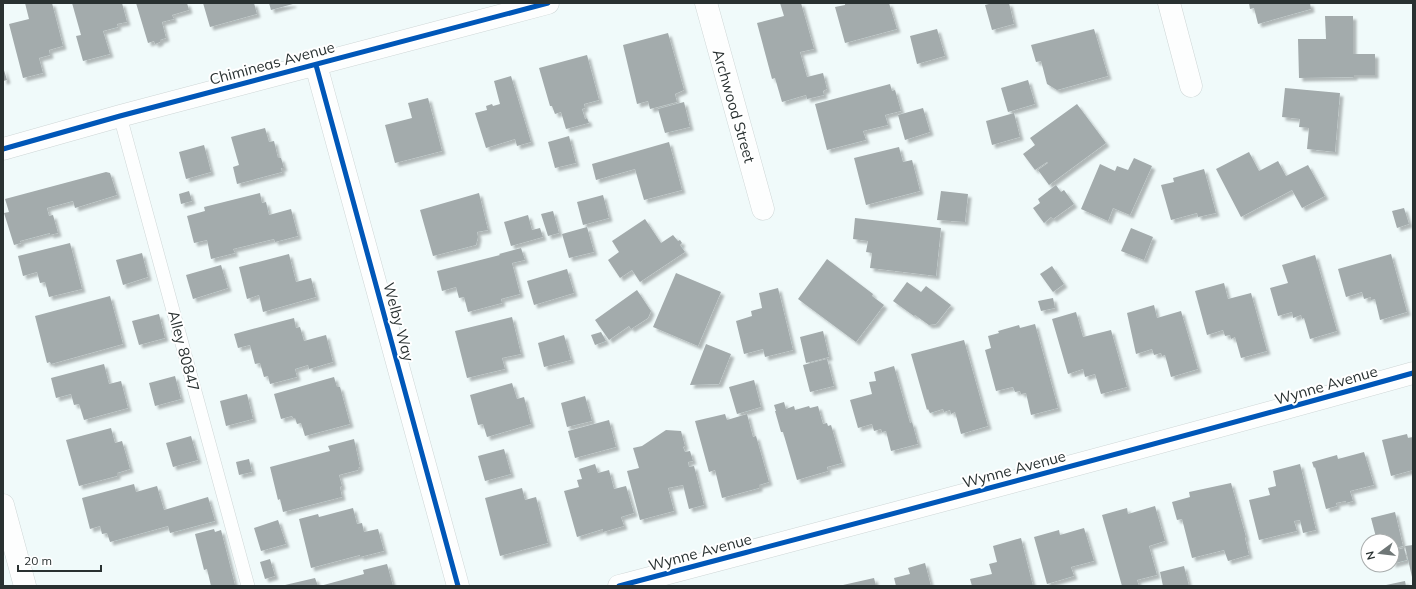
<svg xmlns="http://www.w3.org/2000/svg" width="1416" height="589" viewBox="0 0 1416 589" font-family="Mulish,sans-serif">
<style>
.building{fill:#a3abac;filter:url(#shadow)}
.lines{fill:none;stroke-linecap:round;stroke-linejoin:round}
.lane-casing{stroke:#ced6d6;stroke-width:14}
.street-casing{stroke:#ced6d6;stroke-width:23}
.secondary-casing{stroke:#ced6d6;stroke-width:23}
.lane{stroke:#fdfefe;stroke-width:13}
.street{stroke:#fdfefe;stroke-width:22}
.secondary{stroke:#fdfefe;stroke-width:22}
.cycleway-casing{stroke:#fff;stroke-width:8}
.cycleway{stroke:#0057b8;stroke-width:5}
.labels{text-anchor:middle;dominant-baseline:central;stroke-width:4;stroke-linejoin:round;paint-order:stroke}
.street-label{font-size:15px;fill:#293131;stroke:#fff}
</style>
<defs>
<filter id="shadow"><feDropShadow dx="3.5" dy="3.5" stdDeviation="1" flood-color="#0004"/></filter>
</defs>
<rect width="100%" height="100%" fill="#f0fafa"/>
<path class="building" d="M25 3H52L63 46 49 50 50 55 39 58 43 73 23 78 9 24 29 19Z
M72 3H122L127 22 117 24 118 27 103 31 110 54 83 61 76 36 81 35Z
M136 3H187L189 10 172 15 174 19 162 22 166 38 160 40V42L155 44 154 41 148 43Z
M203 3H254L257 14 210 27Z
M269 3H293V4L271 10Z
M780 3H801L814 49 800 52 807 77 823 73 827 89 823 91 824 95 807 99 806 95 782 102 775 78 772 79 757 23 784 16Z
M845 3H889L897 29 845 43 835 7 845 5Z
M993 3H1009L1014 24 992 30 985 5Z
M1249 3H1310L1311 9 1258 24 1254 8 1250 9Z
M1325 16H1353V54H1375V75H1354V77L1299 78 1298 39H1326Z
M937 29 945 56 917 64 910 36Z
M1094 29 1108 76 1057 90 1047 84 1041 61 1036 62 1031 45Z
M668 33 684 90 675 94 677 102 650 109 648 101 637 104 623 45Z
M587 55 599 100 584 104 585 108 582 109 585 119 587 118 589 123 566 129 561 112 555 114 552 106H550L539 68Z
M3 67 7 80 3 81Z
M511 76 531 142 517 146 515 139 486 148 475 113 487 110 486 106 492 104 493 106 500 104 494 81Z
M1028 80 1035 104 1008 112 1001 88Z
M890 84 892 91 895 90 901 111 885 115 888 125 863 131 866 140 827 150 815 104Z
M1285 88 1340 93 1335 152 1307 149 1309 128 1299 127 1300 119 1282 117Z
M428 98 442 151 395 163 385 125 412 118 408 103Z
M684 102 690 127 665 133 658 109Z
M1077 104 1106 143 1049 185 1038 170 1048 163 1047 162 1035 170 1023 154 1035 145 1030 138Z
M923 108 930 132 905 140 898 115Z
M1014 113 1020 137 992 145 986 121Z
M265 128 269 142 274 141 278 158H281L284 168H281L282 172 237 184 233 167 239 165 231 137Z
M569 136 576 163 555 168 548 142Z
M669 142 682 190 644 200 635 169 596 180 592 164Z
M204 145 211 172 186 179 179 152Z
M899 147 903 162 912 160 920 191 866 205 854 158Z
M1249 152 1259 171 1278 161 1286 176 1308 165 1325 196 1302 208 1292 190 1241 217 1216 169Z
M1134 158 1152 166 1130 215 1113 208 1108 221 1081 209 1100 164 1115 171 1117 166 1128 170Z
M1204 169 1216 213 1198 217 1197 213 1171 220 1161 185 1174 182 1173 178Z
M106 172 110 173 117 195 75 208 73 201 47 208 49 216 53 215 58 233 50 235V233L20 241 21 243 14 245 4 213 9 212 5 199Z
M1056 185 1061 192 1064 190 1074 204 1053 219 1051 217 1044 223 1033 208 1040 203 1038 199Z
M189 191 192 201 181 204 179 194Z
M941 191 968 194 965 222 937 220Z
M260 193 262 203 266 202 269 215 291 209 298 236 275 242 274 239 233 249 235 253 211 259 207 240 194 243 187 216 205 211 204 207Z
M479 193 488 230 477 232 478 237 476 245 433 256 420 210Z
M603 195 609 218 583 225 577 202Z
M1404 208 1409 224 1397 228 1392 211Z
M553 211 559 233 548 236 541 214Z
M528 215 532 230 540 228 543 237 511 246 504 222Z
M855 218 941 228 936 276 870 268 872 253 866 252 868 241 853 239Z
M645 219 661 243 673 235 678 241 680 240 682 243 680 245 685 252 640 282 632 270 620 278 608 260 619 252 612 241Z
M587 227 594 252 569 258 562 234Z
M1131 228 1153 237 1144 260 1121 251Z
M70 243 82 289 49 297 45 282 40 283 37 272 23 276 18 256Z
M521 248 525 260 512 263 520 294 501 299 502 303 468 312 464 297 459 298 456 287 442 291 437 271 500 255 499 254Z
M142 253 148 277 123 285 116 260Z
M289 254 296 282 311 278 316 297 263 312 259 295 247 299 239 267Z
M1391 254 1407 312 1380 320 1375 299 1371 300V297L1364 299 1362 292 1346 297 1338 269Z
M1315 255 1337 331 1310 339 1304 318 1302 319 1301 315 1293 318 1292 312 1278 316 1270 288 1288 283 1282 265Z
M827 259 873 294 872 296 884 305 856 342 798 299Z
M221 265 228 288 193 299 186 275Z
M1052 266 1064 284 1053 292 1040 274Z
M567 269 574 293 534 305 527 281Z
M676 273 721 292 698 346 653 327Z
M907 282 921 292 926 286 951 305 936 324 929 325 915 315 914 316 893 301Z
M1224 283 1228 299 1251 293 1267 351 1241 358 1235 337 1231 339 1230 335 1225 336 1223 330 1207 335 1195 291Z
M778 288 793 350 765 357 763 349 744 354 736 321 752 316 751 311 762 308 759 293Z
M637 290 651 311 648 318 631 329 629 326 609 340 595 320Z
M110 296 123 344 51 364 50 362 47 363 35 316Z
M1053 298 1055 308 1041 311 1038 301Z
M1154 305 1157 318 1181 311 1198 369 1171 377 1165 355 1162 356 1161 353 1154 355 1152 349 1136 354 1127 313Z
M1076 312 1083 337 1111 330 1127 387 1101 394 1095 374 1085 377 1083 369 1068 374 1052 319Z
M159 314 165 338 139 345 132 321Z
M512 317 521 354 502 358 505 369 467 378 455 331Z
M294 318 296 328 300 327 304 341 326 335 333 362 309 369 308 365 295 369 297 377 270 384 268 376 264 377 260 363 255 364 250 345 238 348 234 334Z
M1035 324 1058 408 1031 415 1026 393 1021 394 1020 391 1015 392 1013 387 996 391 985 350 991 348 988 336 999 333 998 331 1019 325 1020 328Z
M823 331 829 357 806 363 800 337Z
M601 332 606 341 595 345 591 335Z
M564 335 571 360 544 367 538 343Z
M964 340 988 426 961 434 955 412 951 414 950 410 944 412 943 409 930 413 928 409 927 410 911 354Z
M706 344 731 354 719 384 690 385Z
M827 359 834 386 810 392 803 365Z
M104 364 109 384 121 381 128 408 84 420 79 404 74 405 71 394 56 398 51 378Z
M894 366 910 423 912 422 918 444 891 451 886 431 882 432 881 429 874 431 872 424 858 428 850 400 872 394 869 382 876 381 874 372Z
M175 376 181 399 155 406 149 383Z
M334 377 337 387H340L350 424 305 436 301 423 297 424 295 418H293L292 416 281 419 274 394Z
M754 380 761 407 737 414 729 387Z
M512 383 517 399 524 397 531 424 487 437 483 424 478 425 470 395Z
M247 394 253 419 226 426 220 401Z
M585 396 592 421 567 427 561 403Z
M784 402 786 409 794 406 795 410 809 406 810 408 818 406 823 424 827 423 828 426 831 425 842 463 827 467 828 471 797 480 783 432H781L775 411H776L774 405Z
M725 414 727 420 747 414 753 437 756 436 769 482 759 485V488L722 498 715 470 709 472 695 421Z
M609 420 616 447 575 458 568 431Z
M111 428 115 443 122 441 130 469 117 473V476L79 486 66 440Z
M666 430 681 431 685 446 683 447 685 452 690 451 693 461 688 462 689 467 694 466 704 505 689 509 683 485 668 488 674 511 640 520 627 471 639 468 633 448 642 446Z
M1407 434 1408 438 1413 437V470L1391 476 1382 440Z
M191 436 198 460 173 467 166 443Z
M354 439 360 467 358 468V470L339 475 342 486 340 487 342 497 283 512 280 499 278 500 270 467 330 451 328 446Z
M504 449 511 474 485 481 478 456Z
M1364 452 1374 485 1350 491 1353 501 1346 503V501L1336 503 1337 506 1326 509 1315 467 1314 468 1312 462 1337 455 1338 459Z
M249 459 252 472 239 475 236 462Z
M595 464 598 473 609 470 614 489 626 486 634 513 621 517 624 526 603 532V529L577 537 564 491 579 487 577 480 582 479 579 469Z
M1300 464 1316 530 1303 533 1300 520 1294 521 1297 531 1259 540 1249 500 1270 495 1268 488 1276 486 1273 471Z
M1231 483 1246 537 1245 538 1249 555 1228 561 1224 550 1192 558 1182 519 1177 520 1172 502 1190 497 1189 492Z
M134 484 136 492 157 486 164 510 208 497 215 521 170 533 168 526 110 542 107 533 102 534 100 526 90 529 82 498Z
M522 488 525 500 536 497 548 543 500 556 485 498Z
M1155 506 1165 541 1149 546 1157 575 1137 580 1139 586H1122L1102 515 1127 508 1128 514Z
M353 508 357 524 362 523 364 532 378 529 384 551 360 557V555L311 568 299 519 318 514 319 517Z
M1395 512 1403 546 1392 549V541H1377L1371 518Z
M278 520 286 544 261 551 254 528Z
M1084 528 1094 561 1071 567 1074 576 1047 584 1034 537 1059 530 1060 535Z
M214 529 215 532 221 530 235 585 211 586 207 569 204 570 195 534Z
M1021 538 1033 586H972L970 579 992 574 989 564 997 562 993 546Z
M1413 545V577H1412L1405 546Z
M1404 548 1407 560 1392 564V551Z
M270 559 275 576 265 579 260 562Z
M925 563 931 586H896L894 578 910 574 908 568Z
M387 564 393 586H320L364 574 363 570Z
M1184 566 1189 586H1163L1160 572Z
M315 578 318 586H285V585Z
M874 578 876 586H844L843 585Z
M1405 581 1406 586H1386V585Z"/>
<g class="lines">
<g class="lane-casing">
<path id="lane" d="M120 116 248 586"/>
</g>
<g class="street-casing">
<path id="street" d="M706 3 763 209
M1169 3 1191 86
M316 65 458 586
M3 149 120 116 548 3
M619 586C884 516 1149 447 1413 373"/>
</g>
<g class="secondary-casing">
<path id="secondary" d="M3 505 25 586"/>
</g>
<use href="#lane" class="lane"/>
<use href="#street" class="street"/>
<use href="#secondary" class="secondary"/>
<g class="cycleway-casing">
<path id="cycleway" d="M316 65 458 586
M3 149 120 116 548 3
M619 586C884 516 1149 447 1413 373"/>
</g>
<use href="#cycleway" class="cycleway"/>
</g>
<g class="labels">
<g class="street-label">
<text transform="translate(272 63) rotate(-15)">Chimineas Avenue</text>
<text transform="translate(734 106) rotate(74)">Archwood Street</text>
<text transform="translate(399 322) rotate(75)">Welby Way</text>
<text transform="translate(184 351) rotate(75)">Alley 80847</text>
<text transform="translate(1326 385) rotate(-16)">Wynne Avenue</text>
<text transform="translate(1014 469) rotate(-15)">Wynne Avenue</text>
<text transform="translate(700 552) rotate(-15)">Wynne Avenue</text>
</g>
</g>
<rect width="1416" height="589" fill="none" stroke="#293131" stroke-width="8"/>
<g transform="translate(1380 553) rotate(255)"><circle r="19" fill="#ffffff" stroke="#a9adad"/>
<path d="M0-3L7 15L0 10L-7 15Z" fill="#6f7777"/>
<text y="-6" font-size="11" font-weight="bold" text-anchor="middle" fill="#293131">N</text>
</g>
<path d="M18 565v6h83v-6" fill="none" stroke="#293131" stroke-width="2"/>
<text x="24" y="565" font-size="12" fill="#293131" stroke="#ffffff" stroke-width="3" paint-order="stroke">20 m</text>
</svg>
